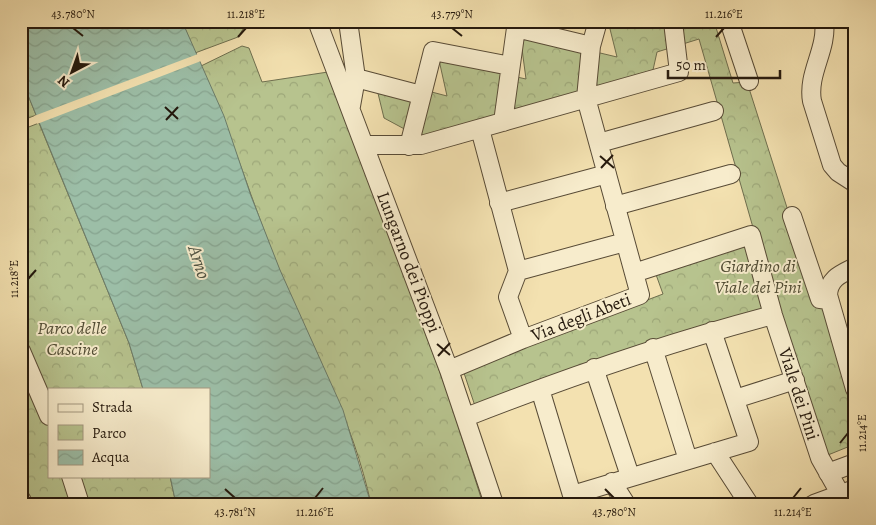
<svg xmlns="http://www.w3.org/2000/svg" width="876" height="525" viewBox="0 0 876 525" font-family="Alegreya,serif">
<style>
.park{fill:url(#park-crowns);stroke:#6e6e4e}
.water{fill:url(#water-waves);stroke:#6c7c69}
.pier{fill:#f3e1b0}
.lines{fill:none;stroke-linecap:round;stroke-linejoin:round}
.minor-casing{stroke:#584b36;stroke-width:20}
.minor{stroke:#f7eccc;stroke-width:18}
.ticks{fill:none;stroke:#25190d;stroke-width:2}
.labels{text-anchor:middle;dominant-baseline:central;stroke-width:4;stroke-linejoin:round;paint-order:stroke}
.street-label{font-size:18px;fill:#25190d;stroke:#f7eccc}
.park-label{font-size:18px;font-style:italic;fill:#514c34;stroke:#f7eccc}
.water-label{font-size:19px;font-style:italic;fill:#4f5343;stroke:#f7eccc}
.neatline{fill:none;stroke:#25190d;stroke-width:2}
.ticks-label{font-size:12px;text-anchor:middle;fill:#25190d}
</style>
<defs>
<pattern id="park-crowns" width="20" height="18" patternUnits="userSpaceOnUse" patternTransform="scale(1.25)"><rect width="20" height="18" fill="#b7c38e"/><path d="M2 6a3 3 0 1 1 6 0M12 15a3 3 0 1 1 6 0" fill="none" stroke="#9da779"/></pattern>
<pattern id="water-waves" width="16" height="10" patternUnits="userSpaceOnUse" patternTransform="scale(1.25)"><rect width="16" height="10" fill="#9cbea7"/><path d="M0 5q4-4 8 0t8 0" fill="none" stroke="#86a38f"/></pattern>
</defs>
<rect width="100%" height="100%" fill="#f3e1b0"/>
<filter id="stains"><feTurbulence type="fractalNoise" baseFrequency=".004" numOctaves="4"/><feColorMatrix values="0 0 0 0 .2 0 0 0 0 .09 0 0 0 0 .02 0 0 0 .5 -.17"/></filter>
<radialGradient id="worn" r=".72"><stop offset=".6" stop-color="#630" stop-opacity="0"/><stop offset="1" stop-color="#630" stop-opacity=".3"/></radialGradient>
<path class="park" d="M182 21H248L238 37 195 53Z
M608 21H638L677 27 678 21H714L733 83 747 82 818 305 824 306 855 415V444L828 455 777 310 476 409 463 370 663 294 654 269 756 238 699 39 657 52 653 70 423 139 384 118 374 77 447 96 439 60 526 79 520 34 617 57Z
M242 46 249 48 262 82 328 72 448 394 483 504H371C353 421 313 348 280 271 252 204 232 133 201 66Z
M21 77 36 115 21 121Z
M39 123 129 343 143 389H49V476H170L176 504H21V130Z"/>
<path class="water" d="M21 21H182L224 116 251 196 280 270 343 410 371 504H176L170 476H209V389H143L129 343 21 78Z"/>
<path class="pier" d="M198 54 201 61 37 124 34 116Z"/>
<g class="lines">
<g class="minor-casing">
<path id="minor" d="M317 21 449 370 494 504
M348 21 356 78 351 106
M729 21 749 81
M824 21C828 49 807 73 812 101L832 165 838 172 855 183
M356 78 421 95
M503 122 516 28 591 46
M480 129 518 271
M599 143 714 111
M366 145H421L679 72 673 22 670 21
M409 146 433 51 510 66
M499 203 607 174
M615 206 731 174
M792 216 820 299 829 300
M855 267C841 274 829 278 828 295L855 389
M518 271 625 242
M518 271 508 297 523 339
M634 273 751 235 773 315 820 458 846 504
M653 348 688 460
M21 351 49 416
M594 368 630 476
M449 370 523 339 640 295 586 98 591 46 598 21
M540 389 572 495 749 442 712 331
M735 399 795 380
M466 417C568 377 666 343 773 315
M715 452 749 504
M828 473 855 463
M71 476 80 504
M612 482 626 504
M21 499 23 504
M814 504 855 489"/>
</g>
<use href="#minor" class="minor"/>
</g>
<path class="ticks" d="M73 28 83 36M452 28 462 36M238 37 246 28M716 37 724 28M165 107 178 119M166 120 178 107M600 156 614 168M601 168 613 155M28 279 36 270M437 344 450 355M438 356 450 343M840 443 848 433M225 489 235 498M605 489 614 498M315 498 323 488M793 498 801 488"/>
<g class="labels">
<g class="street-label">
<text transform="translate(409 262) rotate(69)">Lungarno dei Pioppi</text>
<text transform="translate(581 317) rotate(-21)">Via degli Abeti</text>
<text transform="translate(799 394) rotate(72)">Viale dei Pini</text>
</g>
<g class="park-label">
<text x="758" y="266">Giardino di<tspan x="758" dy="21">Viale dei Pini</tspan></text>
<text x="72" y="328">Parco delle<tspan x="72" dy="21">Cascine</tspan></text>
</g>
<g class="water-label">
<text transform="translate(199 262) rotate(72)">Arno</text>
</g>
</g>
<rect width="876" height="525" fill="none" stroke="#f3e1b0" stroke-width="55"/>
<rect x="48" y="388" width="162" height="90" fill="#f7eccc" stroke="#a39880"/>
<rect x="58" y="404" width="25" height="8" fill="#f7eccc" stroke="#a39880"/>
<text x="92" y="412" font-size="15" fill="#25190d">Strada</text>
<rect x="58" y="425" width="25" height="15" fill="url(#park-crowns)" stroke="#a39880"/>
<text x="92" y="438" font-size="15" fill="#25190d">Parco</text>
<rect x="58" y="450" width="25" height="15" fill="url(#water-waves)" stroke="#a39880"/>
<text x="92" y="462" font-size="15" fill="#25190d">Acqua</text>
<g transform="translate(72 72) rotate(221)" stroke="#f7eccc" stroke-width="4" paint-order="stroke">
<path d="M0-4L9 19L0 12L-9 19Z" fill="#25190d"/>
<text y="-8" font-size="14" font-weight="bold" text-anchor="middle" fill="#25190d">N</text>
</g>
<path d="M668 70v8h112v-8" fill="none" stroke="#25190d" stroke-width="2.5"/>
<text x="676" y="70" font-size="15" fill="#25190d" stroke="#f7eccc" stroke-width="4" paint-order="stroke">50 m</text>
<rect x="28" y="28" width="820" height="470" class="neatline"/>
<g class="ticks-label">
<text x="73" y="18">43.780°N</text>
<text x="246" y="18">11.218°E</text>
<text x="452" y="18">43.779°N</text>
<text x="724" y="18">11.216°E</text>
<text transform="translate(14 279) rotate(-90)" y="4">11.218°E</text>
<text transform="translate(862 433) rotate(-90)" y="4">11.214°E</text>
<text x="235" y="516">43.781°N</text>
<text x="315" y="516">11.216°E</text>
<text x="614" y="516">43.780°N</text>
<text x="793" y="516">11.214°E</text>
</g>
<rect width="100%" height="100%" filter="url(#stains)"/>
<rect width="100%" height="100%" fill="url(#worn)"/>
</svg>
